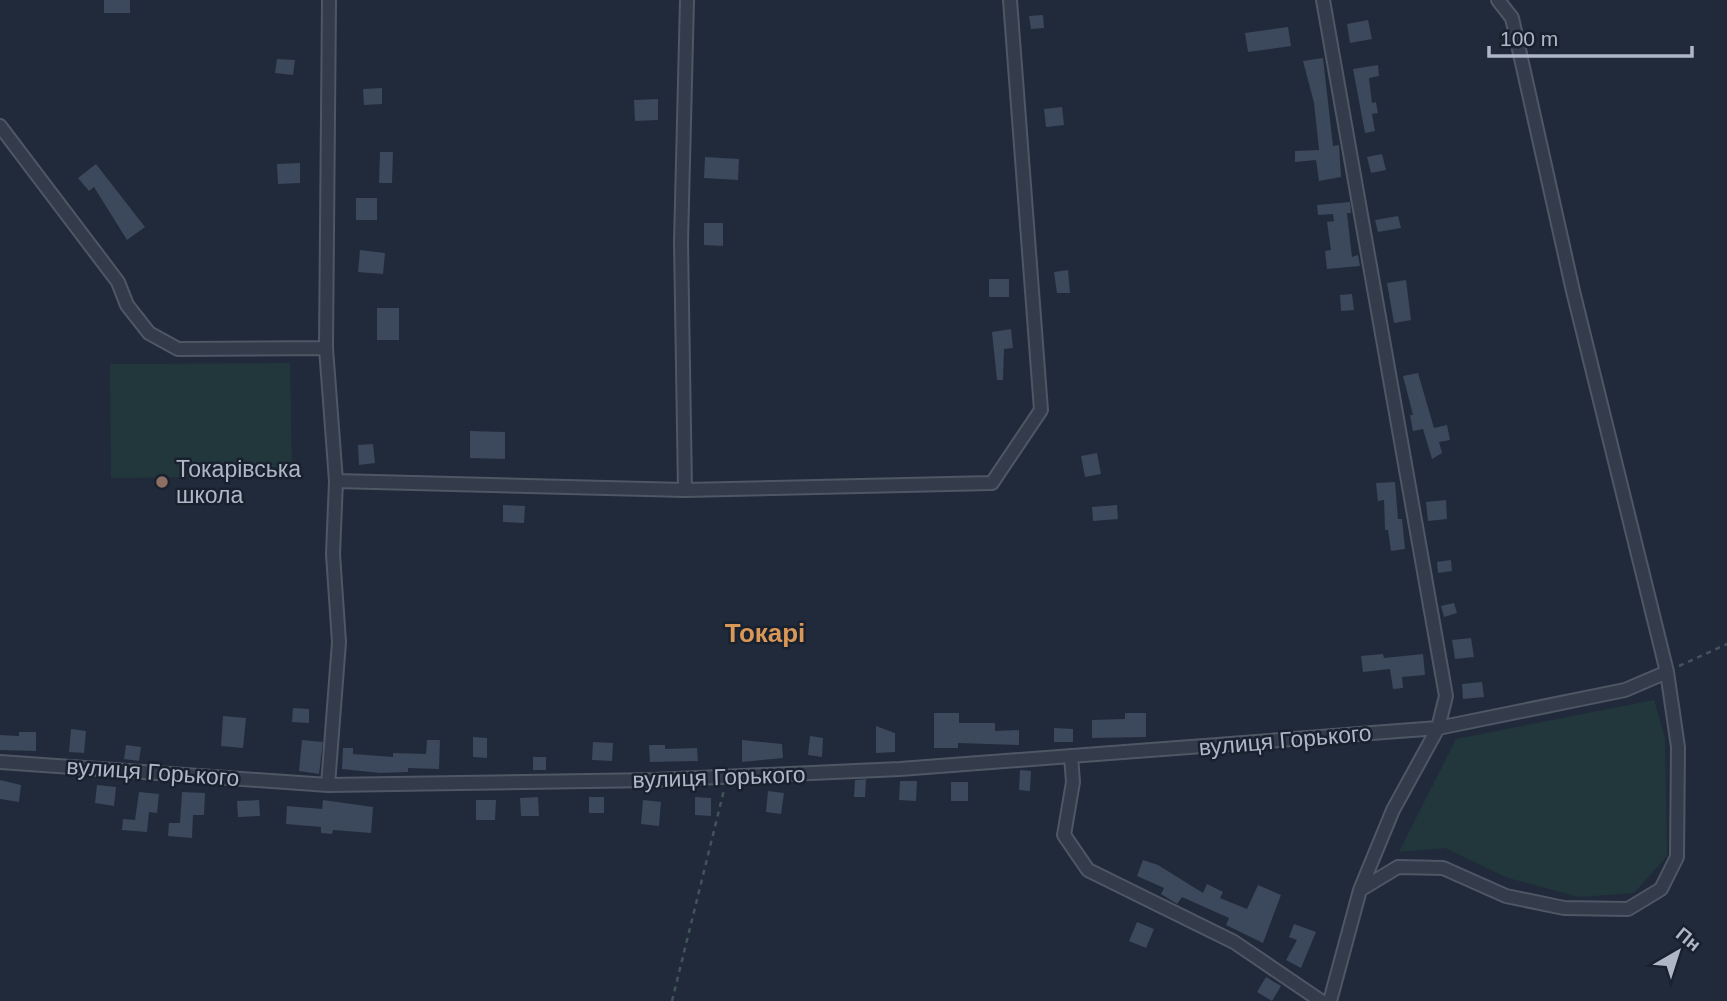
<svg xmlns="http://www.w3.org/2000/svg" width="1727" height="1001" viewBox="0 0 1727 1001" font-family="Helvetica,sans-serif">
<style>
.green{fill:#22373c}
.building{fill:#3c485b}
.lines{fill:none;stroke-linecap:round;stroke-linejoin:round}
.street-casing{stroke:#4f5765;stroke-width:16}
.path{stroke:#405459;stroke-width:2.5;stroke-dasharray:5 5;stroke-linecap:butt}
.street{stroke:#343c4b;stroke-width:12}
.education-dot{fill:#8d6e63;stroke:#19212f;stroke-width:2.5}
.labels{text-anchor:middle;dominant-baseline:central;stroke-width:5;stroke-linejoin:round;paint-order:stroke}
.poi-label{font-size:23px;fill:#afb7c7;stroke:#19212f;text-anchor:start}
.street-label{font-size:23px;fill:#afb7c7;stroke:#19212f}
.quarter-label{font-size:26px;font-weight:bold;fill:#d99758;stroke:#19212f}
</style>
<rect width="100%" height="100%" fill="#202a3a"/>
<path class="green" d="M290 363 292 476 111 478 110 364Z
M1654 700 1665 738 1667 856 1634 893 1579 897 1508 878 1445 848 1399 852 1456 739Z"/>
<path class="building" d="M104 0H130V13H104Z
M1043 15 1044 28 1031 29 1029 16Z
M1368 20 1372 39 1350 43 1347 24Z
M1288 27 1291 46 1248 52 1245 33Z
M1323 58 1333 146 1339 145 1341 177 1319 181 1316 160 1295 162V151L1319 150 1314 103 1303 61Z
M277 59 295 60 293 75 275 73Z
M1378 65 1379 76 1369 78 1372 103 1376 102 1378 113 1372 114 1375 131 1365 133 1353 69Z
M382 88V104L364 105 363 89Z
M658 99V120L635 121 634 100Z
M1062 107 1064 125 1046 127 1044 109Z
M380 152H393L392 183H379Z
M1382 154 1386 170 1371 173 1367 157Z
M705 157 739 159 738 180 704 178Z
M300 163V183L278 184 277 164Z
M96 164 145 227 127 240 94 187 89 191 78 178Z
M356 198H377V220H356Z
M1350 202 1351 213H1347L1352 257 1358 255 1360 266 1327 269 1325 251 1331 250 1327 222 1334 221 1333 214 1318 215 1317 205Z
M1398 216 1401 228 1378 232 1375 220Z
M704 223H723V246L704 245Z
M360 250 385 253 383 274 358 272Z
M1068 270 1070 293H1057L1054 272Z
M989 279H1009V297H989Z
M1406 280 1411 320 1394 323 1387 283Z
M1352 294 1354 310 1341 311 1340 295Z
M377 308H399V340H377Z
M1011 329 1013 348 1004 349 1003 380H997L992 332Z
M1418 373 1434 428 1447 425 1450 440 1439 442 1442 453 1432 459 1423 429 1413 431 1410 415H1413L1403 376Z
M470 431 505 432V459L470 458Z
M373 444 375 463 359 465 358 445Z
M1097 453 1101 474 1085 477 1081 456Z
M1395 482 1398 519H1402L1405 549 1391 551 1388 530H1385L1384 500 1378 501 1376 483Z
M1446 500 1447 519 1428 521 1426 502Z
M503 505 525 506 524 523 503 522Z
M1117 505 1118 519 1093 521 1092 507Z
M1451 560 1452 571 1438 573 1437 562Z
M1454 603 1457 613 1444 617 1441 606Z
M1471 638 1474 657 1455 659 1452 640Z
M1383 654 1384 658 1423 654 1425 675 1402 677 1403 688 1393 689 1390 669 1363 672 1361 656Z
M1482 682 1484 697 1463 699 1462 684Z
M293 708 309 709V723L292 722Z
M934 713H959V723H995V731L1019 730V745L958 743V748H934Z
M1125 713H1146V737L1092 738V720L1125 719Z
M223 716 246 718 243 748 221 746Z
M876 726 895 733V752L876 753Z
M1054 728 1073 729V742H1054Z
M71 729 86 731 84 753 69 752Z
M19 732H36V751L0 750V735L19 736Z
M810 736 823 738 822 757 808 755Z
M473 737 487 738V758L473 757Z
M302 740 323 742 319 774 299 771Z
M427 740H440L439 769 408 768V772L380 773 342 769 343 748H353V754L393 757V753L426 754Z
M742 740 782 744 783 758 742 762Z
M593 742 613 743 612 761 592 760Z
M126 745 141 747 139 761 124 759Z
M649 745H665V749L697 748 698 761 650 762Z
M533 757H546V770H533Z
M1020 770 1031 771 1030 791 1019 790Z
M866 779 865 797H854L855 780Z
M0 780 21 785 19 802 0 799Z
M900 781H917L916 801 899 800Z
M951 782H968V801H951Z
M97 785 116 787 114 806 95 803Z
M768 791 784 793 781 814 766 812Z
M139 792 159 794 157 813 149 812 147 832 122 830 123 819 135 820Z
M182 792 205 793 204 815H193L192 838 168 836 169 823H180Z
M538 797 539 816H521L520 798Z
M589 797H604V813H589Z
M695 797 711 798V816L695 815Z
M259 800 260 816 238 817 237 801Z
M323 800 373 807 371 833 333 830 332 834 321 833V827L286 824 287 806 322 809Z
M476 800H496L495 820H476Z
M643 800 661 802 659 826 641 824Z
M1143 860 1158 865 1203 893 1207 884 1223 892 1220 898 1247 909 1258 885 1281 895 1263 943 1226 925 1229 918 1182 897 1177 904 1161 894 1164 888 1137 876Z
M1137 922 1154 929 1146 948 1129 941Z
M1294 924 1316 932 1301 968 1286 960 1297 940 1289 937Z
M1266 977 1281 986 1272 1001 1257 992Z"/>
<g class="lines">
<g class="street-casing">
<path id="street" d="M329 0 326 348 336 481 685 490 992 483 1041 410 1010 0
M0 126 118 282 127 305 149 333 178 349 326 348
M685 490 681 242 687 0
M1071 756 1073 782 1064 835 1088 870 1234 942 1321 1001
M0 762 328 785 653 780 900 769 1438 728 1446 696 1323 0
M328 785 339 642 333 554 336 481
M1360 890 1398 867 1443 868 1506 896 1564 908 1628 909 1661 889 1677 857 1678 747 1667 672 1573 291 1512 18 1498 0
M1330 1001 1360 890 1393 810 1438 728 1625 690 1667 672"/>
</g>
<path class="path" d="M1679 666 1727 644
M672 1001 724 790"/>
<use href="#street" class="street"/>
</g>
<circle class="education-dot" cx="162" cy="482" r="7"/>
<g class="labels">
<g class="poi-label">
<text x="176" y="469">Токарівська<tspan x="176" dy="26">школа</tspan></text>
</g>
<g class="street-label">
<text transform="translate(1285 740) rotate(-5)">вулиця Горького</text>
<text transform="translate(153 772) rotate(4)">вулиця Горького</text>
<text transform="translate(719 777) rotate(-2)">вулиця Горького</text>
</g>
<g class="quarter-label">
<text x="765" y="633">Токарі</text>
</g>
</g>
<g transform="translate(1678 952) rotate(39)" stroke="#19212f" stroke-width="5" paint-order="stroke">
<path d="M0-5L12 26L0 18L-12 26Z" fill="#afb7c7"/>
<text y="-10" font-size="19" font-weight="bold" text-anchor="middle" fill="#afb7c7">Пн</text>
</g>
<path d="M1489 46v10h203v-10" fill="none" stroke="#afb7c7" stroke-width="3.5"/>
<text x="1500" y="46" font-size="21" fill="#afb7c7" stroke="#19212f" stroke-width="5" paint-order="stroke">100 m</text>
</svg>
